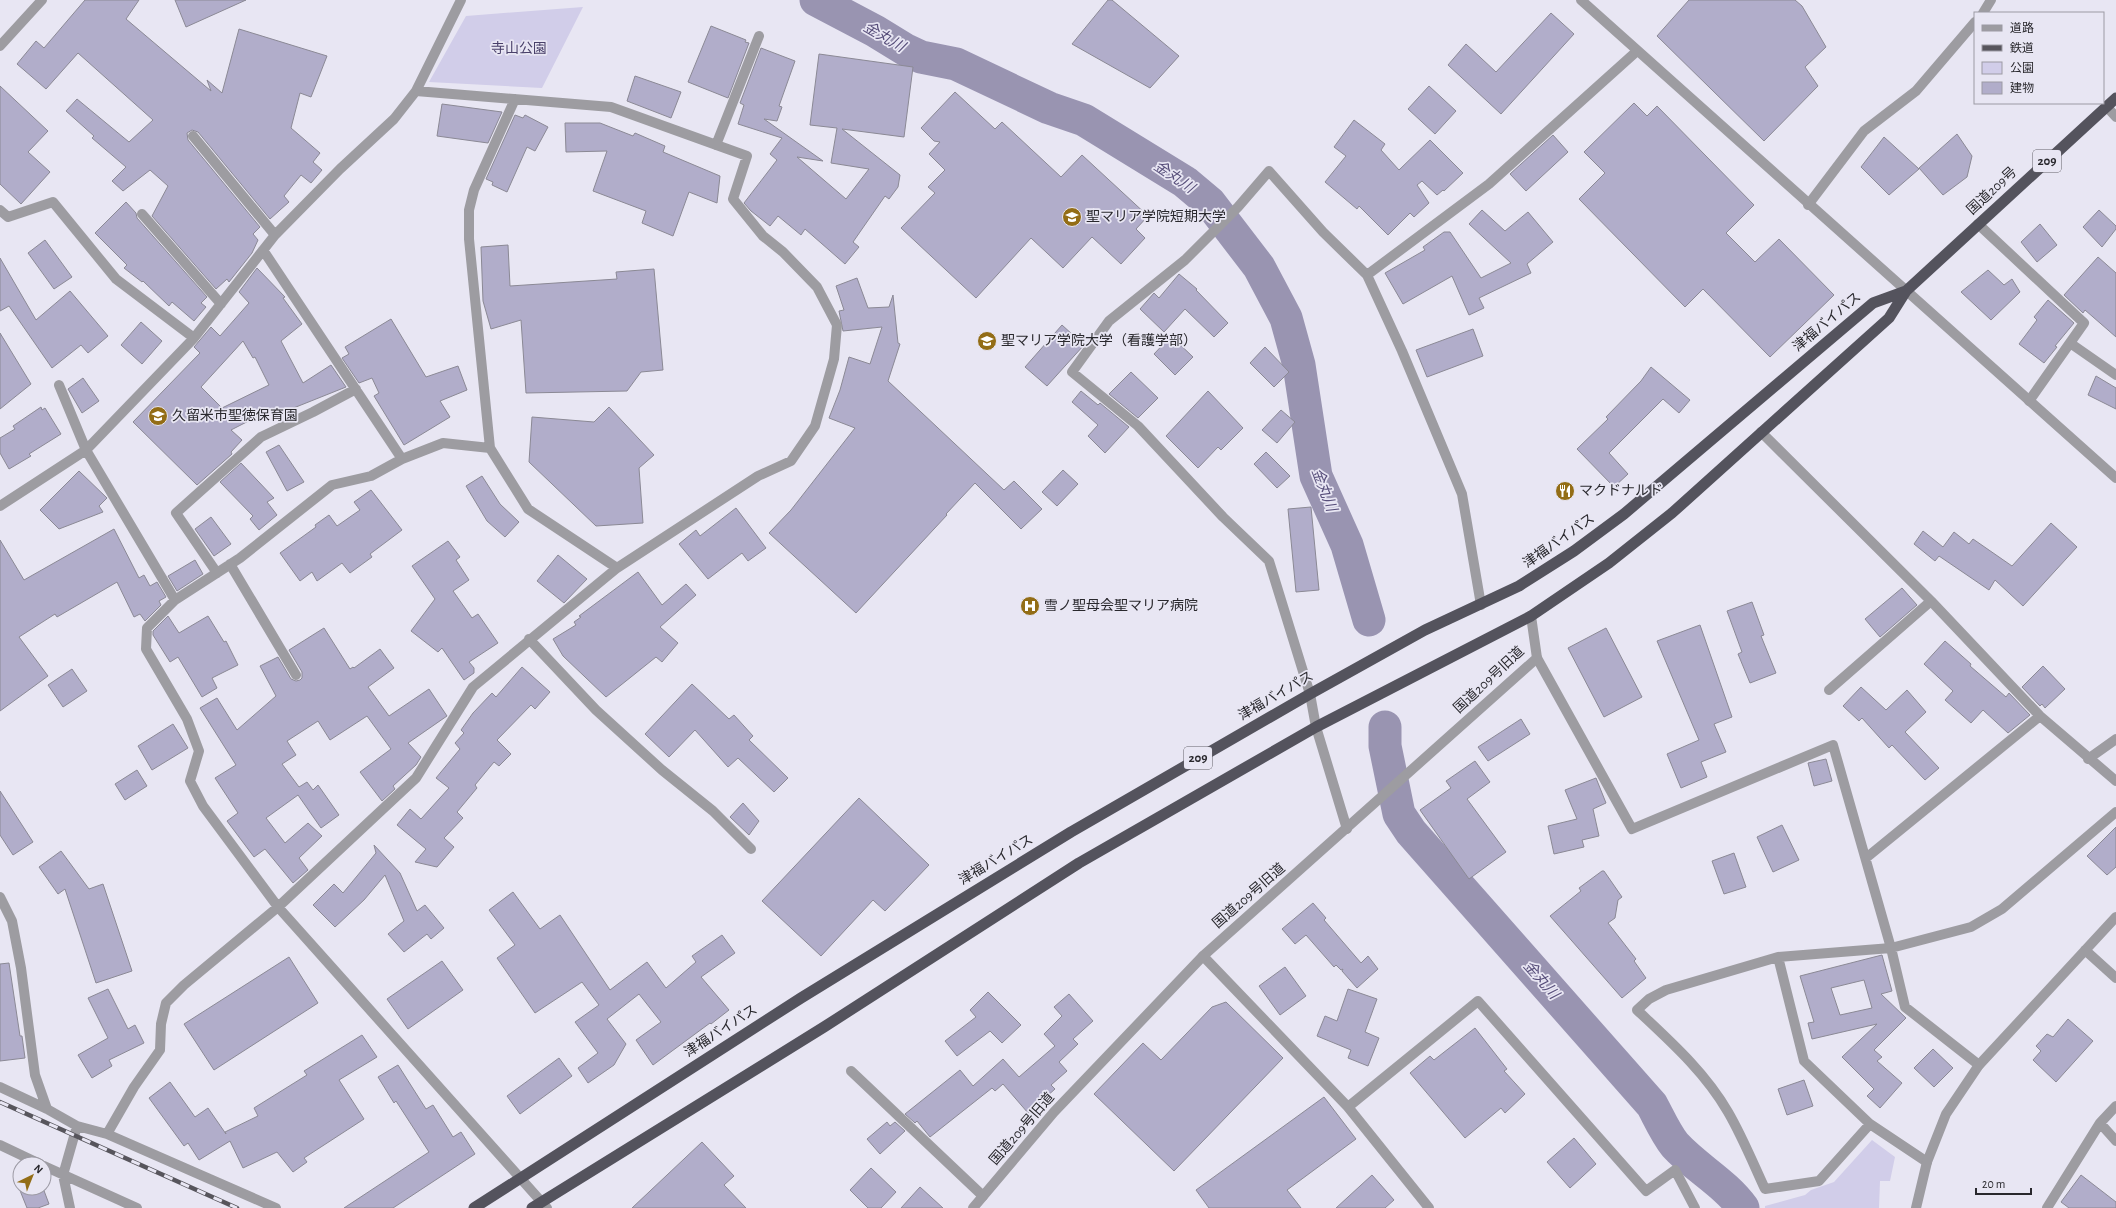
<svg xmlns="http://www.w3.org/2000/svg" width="2116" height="1208" viewBox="0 0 2116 1208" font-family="'Alegreya Sans','Noto Sans JP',sans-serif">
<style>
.green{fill:#d1cde9}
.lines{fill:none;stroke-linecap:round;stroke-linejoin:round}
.river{stroke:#9994b1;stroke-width:33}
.building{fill:#b1adca;stroke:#8b8995;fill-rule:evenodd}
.minor{stroke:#9d9ca1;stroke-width:10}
.tertiary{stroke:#9d9ca1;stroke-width:10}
.trunk{stroke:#54535d;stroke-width:11}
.rail-casing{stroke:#57555c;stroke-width:4.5}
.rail{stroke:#e8e6f3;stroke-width:3;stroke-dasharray:9;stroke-linecap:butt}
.labels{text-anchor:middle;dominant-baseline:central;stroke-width:3.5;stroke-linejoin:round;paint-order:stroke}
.shield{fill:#e8e6f3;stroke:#626168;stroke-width:1}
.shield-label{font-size:13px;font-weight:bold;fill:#29282d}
.park-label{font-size:14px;fill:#49406a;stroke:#e8e6f3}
.street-label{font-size:14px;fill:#29282d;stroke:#e8e6f3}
.poi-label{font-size:14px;fill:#29282d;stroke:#e8e6f3;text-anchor:start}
.water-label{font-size:15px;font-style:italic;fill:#574e7a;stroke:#e8e6f3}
</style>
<rect width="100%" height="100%" fill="#e8e6f3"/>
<path class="green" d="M583 7 542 88 429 82 466 16Z
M1872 1140 1895 1157 1890 1181H1880L1879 1208H1765V1206L1805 1195 1811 1190 1834 1182Z"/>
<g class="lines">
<path class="river" d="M816 0 875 31 906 50 921 57 956 64 1049 108 1084 120 1185 182 1210 203 1259 267 1286 318 1299 365 1316 476 1347 545 1369 620
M1385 727V746L1399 814 1411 832 1652 1105C1659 1118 1666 1134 1675 1145 1696 1168 1725 1183 1743 1208"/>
</g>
<path class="building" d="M85 0H139L126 19 211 91 207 80 222 93 239 29 327 56 311 97 300 93 291 128 320 153 313 162 322 170 311 183 301 175 284 196 289 202 270 219 198 132 192 130 187 133 188 140 260 227 253 234 258 240 252 253 229 282 227 279 216 289 152 216 168 186 150 170 123 191 112 181 126 167 92 138 94 136 66 111 77 99 129 142 153 120 78 53 46 89 17 64 36 41 44 48Z
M175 0H246L186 27Z
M1108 0H1112L1179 56 1150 88 1072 44Z
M1689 0H1795L1802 6 1826 47 1805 67 1818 86 1764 141 1657 36Z
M1551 13 1574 34 1501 114 1448 65 1466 44 1496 72Z
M711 26 746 40 745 42 749 43 728 98 688 82Z
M761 48 795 61 779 106 782 107 777 121 764 119 823 161 797 157 846 199 869 169 831 163 837 128 810 125 819 54 913 67 904 137 842 129 900 175 898 187 889 199 885 196 853 242 859 247 845 264 805 229 801 235 778 216 770 226 751 211 744 203 777 160 770 154 782 138 738 124 744 105 740 103Z
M635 76 681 92 671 118 627 101Z
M0 86 48 131 28 152 50 172 21 204 0 184Z
M1429 86 1456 111 1435 134 1408 109Z
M955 92 995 129 1002 122 1061 177 1082 155 1148 216 1136 229 1145 238 1121 264 1092 237 1063 268 1031 238 976 298 901 228 935 193 928 187 945 170 929 154 940 142 934 141 921 128Z
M1634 103 1647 116 1657 106 1754 205 1726 233 1755 262 1779 239 1834 295 1770 357 1703 289 1685 307 1579 199 1605 173 1584 152Z
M442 104 502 112 488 143 437 136Z
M515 115 523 118 525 115 548 127 535 151 527 147 507 192 492 185 493 182 486 179Z
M1354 120 1385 144 1381 150 1399 170 1430 140 1463 173 1444 191 1443 190 1437 195 1422 181 1417 185 1429 203 1414 217 1410 213 1388 235 1359 206 1357 209 1325 182 1346 156 1334 147Z
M565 123H600L633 136 635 133 665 146 663 152 720 176 717 203 689 192 673 236 642 223 646 211 593 191 607 151 566 152Z
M1957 134 1972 156 1967 177 1943 195 1919 168Z
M1553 135 1568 152 1526 191 1510 174Z
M1884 137 1919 169 1889 195 1861 167Z
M126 202 136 213 137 218 207 297 201 303 206 307 194 321 172 302 169 306 143 281 142 282 124 268 127 265 95 233Z
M1482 210 1505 231 1528 212 1553 242 1527 264 1531 273 1479 298 1484 308 1469 315 1452 276 1403 304 1385 273 1425 250 1423 247 1444 232H1450L1481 278 1511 263 1469 224Z
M2099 210 2116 226V229L2102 247 2083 227Z
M2040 224 2057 245 2037 262 2021 242Z
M45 240 72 277 54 289 28 253Z
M508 245 510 286 617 279 616 272 654 269 663 370 641 372 627 391 526 393 521 320 491 329 483 301 481 247Z
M2098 257 2116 273V337L2085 310 2083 313 2064 295Z
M0 258 36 320 70 291 108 336 88 353 81 345 52 368 9 306 0 311Z
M257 268 285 297 283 298 302 324 281 341 303 383 331 365 346 387 276 415 274 408 231 430 242 440 231 452 232 454 197 485 133 422 200 353 194 347 211 327 220 336 249 303 239 292ZM243 341 253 358 255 357 269 385 222 408 201 387Z
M1988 270 2004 285 2012 279 2020 292 1991 320 1961 292Z
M1179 274 1197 289 1196 290 1228 323 1214 337 1185 309 1164 332 1140 309 1154 293 1159 298Z
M857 278 868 308 889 307 893 295 898 343 900 344 888 381 1004 490 1014 481 1042 509 1021 529 975 483 946 514 947 515 856 613 769 533 791 510 855 428 829 418 840 390 849 357 870 364 882 327 843 331 839 311 844 310 836 286Z
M2048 300 2074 323 2055 346 2057 347 2044 363 2019 344 2037 320 2034 317Z
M391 319 426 377 458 366 467 390 440 401 450 417 404 445 374 396 379 393 372 378 359 383 342 358 349 354 345 347Z
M141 322 162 341 142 364 121 345Z
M1062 325 1084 345 1047 386 1025 367Z
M1473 329 1483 356 1427 377 1416 350Z
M0 333 31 384 0 409Z
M1171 336 1193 357 1175 375 1154 354Z
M1265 347 1289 372 1274 387 1250 363Z
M1651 367 1690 400 1679 413 1663 399 1609 453 1628 474 1614 487 1577 449 1608 419 1606 417 1641 381Z
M1131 372 1158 398 1138 418 1109 394Z
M2096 376 2116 388V409L2088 395Z
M83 378 99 401 82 413 68 389Z
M1081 391 1098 405 1100 403 1129 427 1105 453 1088 436 1098 425 1072 402Z
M1208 391 1243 428 1221 450 1218 447 1198 468 1166 436Z
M41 407 42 410 45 408 61 434 29 454 31 456 9 469 0 453V438L15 429 13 426Z
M609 407 654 455 639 468 643 523 596 526 529 462 532 417 594 422Z
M1281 410 1295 422 1277 443 1262 430Z
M279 445 304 482 287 491 266 452Z
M1266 452 1290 476 1277 488 1254 464Z
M241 463 274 498 267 502 277 515 259 530 250 519 253 516 220 482Z
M1063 470 1078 484 1057 506 1042 492Z
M79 471 107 498 99 506 103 512 59 529 40 510Z
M482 476 500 504 519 522 505 537 487 521 466 486Z
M371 490 402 530 370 554 372 557 350 573 342 563 317 581 312 572 300 581 280 553 316 527 315 525 329 515 337 526 360 510 354 502Z
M1311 507 1319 590 1296 592 1288 509Z
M736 508 766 548 748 561 742 553 708 579 679 544 696 530 700 536Z
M211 517 231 544 214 556 195 529Z
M2051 523 2077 547 2023 606 1995 580 1989 590 1939 556 1935 561 1914 544 1923 531 1943 547 1954 532 1969 544 1973 539 2012 566Z
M114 529 139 578 144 575 150 586 157 582 166 597 159 601 161 605 145 621 140 614 134 617 117 582 57 617 55 614 19 637 48 676 0 711V540L24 580Z
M448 541 460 557 456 560 469 580 453 591 472 618 478 614 498 643 469 662 474 668V673L464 680 442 648 438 652 411 631 435 599 412 566Z
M558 555 587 579 564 603 537 581Z
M195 560 203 574 177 591 168 576Z
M638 572 662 605 686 584 696 595 660 627 678 643 662 662 656 657 606 697 563 656 553 639 576 625 574 622 581 617 579 616Z
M1902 588 1917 605 1880 637 1865 619Z
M1752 602 1764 635 1761 636 1776 673 1750 683 1738 654 1742 652 1727 611Z
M168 616 179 633 208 616 224 642 226 641 238 665 212 678 217 688 202 697 178 657 170 662 153 635V631Z
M1700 625 1732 717 1714 724 1726 752 1701 762 1707 777 1681 788 1667 754 1699 740 1657 641Z
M324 628 350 669 353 667 354 668 380 649 394 668 368 687 389 716 429 689 447 716 408 743 421 757 416 765 393 786 395 789 382 801 360 772 391 749 367 716 330 740 318 721 287 741 296 755 282 764 299 787 307 782 313 790 318 785 339 815 321 828 298 795 266 818 285 843 308 823 322 836 299 858 308 870 293 883 265 849 254 857 227 821 238 813 215 778 236 765 200 708 217 698 237 730 276 696 260 666 278 657 291 679 296 681 300 680 302 678V672L289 650Z
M1606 628 1642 697 1604 717 1568 648Z
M1945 641 1971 664 1970 666 2006 697 2009 693 2030 715 2008 733 1983 710 1971 723 1945 700 1953 691 1924 664Z
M2043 666 2065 689 2045 708 2042 704 2040 706 2022 687Z
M522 667 550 692 535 709 531 705 497 740 511 754 499 766 494 762 475 785 477 788 457 812 463 818 444 838 454 847 437 867 415 862 426 849 397 825 410 809 421 819 449 788 436 778 460 749 455 743 464 733 461 730 473 713 492 693 496 697Z
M72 669 87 691 63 707 48 685Z
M692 684 729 719 734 715 753 736 749 740 788 778 774 792 738 758 728 767 695 730 669 757 645 734Z
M1861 687 1886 710 1907 690 1926 712 1905 732 1939 768 1925 780 1892 745 1889 748 1862 718 1859 721 1843 706Z
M1521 719 1530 734 1488 761 1478 747Z
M173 724 188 748 152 770 138 746Z
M1826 759 1832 781 1814 786 1808 763Z
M1475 761 1490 782 1467 799 1506 852 1469 879 1420 810 1451 788 1446 781Z
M137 770 147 786 125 800 115 784Z
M1596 778 1606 803 1593 809 1599 836 1582 840 1584 847 1554 854 1548 826 1577 819 1565 790Z
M0 791 33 842 13 855 0 835Z
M859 798 929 865 885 911 873 900 821 956 762 901Z
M743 803 759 821 749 835 730 817Z
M1782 825 1799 860 1773 872 1757 837Z
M2116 827V867L2107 875 2087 856Z
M374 845 400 873 417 911 425 905 444 928 431 939 427 934 404 952 388 934 404 921 385 875 364 900 335 927 313 905 334 884 343 893 376 853Z
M61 851 89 889 103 884 132 971 96 983 65 889 58 894 39 867Z
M1734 853 1746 887 1724 894 1712 861Z
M1602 871H1604L1622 897 1618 900 1615 918 1608 923 1636 959 1634 961 1646 978 1622 998 1550 916 1581 891 1579 888Z
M513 892 540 929 560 915 610 990 647 962 666 988 696 962 692 956 722 935 735 953 701 977 729 1010 711 1024 710 1023 653 1065 636 1040 661 1022 639 994 607 1019 626 1044 614 1065 588 1083 578 1068 598 1053 575 1022 599 1005 582 982 535 1013 497 958 515 945 489 910Z
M1313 903 1326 918 1324 920 1361 963 1368 956 1378 969 1357 988 1342 971 1343 969 1341 970 1336 965 1334 967 1306 935 1295 944 1282 929Z
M1882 955 1892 991 1881 994 1906 1018 1874 1050 1882 1057 1877 1061 1902 1083 1880 1108 1867 1096 1874 1089 1842 1057 1877 1024 1812 1039 1808 1023 1814 1022 1800 976ZM1864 980 1872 1008 1840 1015 1831 988Z
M289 957 318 1003 214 1070 184 1024Z
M442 961 463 990 408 1029 387 999Z
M9 963 20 1036H22L25 1058 0 1061V964Z
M1285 967 1306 996 1280 1015 1259 986Z
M108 989 128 1029 135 1025 144 1043 109 1060 112 1066 92 1078 78 1055 108 1038 88 998Z
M1348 989 1377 999 1365 1032 1379 1038 1368 1066 1348 1058 1351 1050 1317 1036 1325 1016 1337 1021Z
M988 992 1021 1025 1002 1043 990 1031 957 1056 945 1041 976 1017 970 1010Z
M1069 994 1093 1021 1073 1039 1078 1044 1059 1062 1067 1071 1051 1085 1055 1089 1028 1113 1003 1084 995 1091 992 1088 930 1137 917 1121 915 1123 905 1114 960 1070 973 1086 1003 1059 1019 1077 1055 1046 1044 1034 1062 1016 1054 1007Z
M1226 1002 1283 1058 1174 1171 1094 1094 1143 1043 1161 1060 1212 1007Z
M2068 1019 2093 1041 2056 1082 2033 1060 2041 1051 2036 1046 2047 1034 2053 1037Z
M1475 1028 1507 1069 1504 1071 1525 1094 1505 1113 1501 1108 1465 1138 1410 1073 1430 1056 1434 1060Z
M362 1035 377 1057 339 1080 364 1119 304 1158 307 1162 293 1172 277 1152 243 1168 230 1141 199 1160 188 1143 184 1146 149 1098 170 1082 195 1117 208 1108 226 1134 225 1132 258 1116 254 1108 307 1075 304 1071Z
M1933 1049 1953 1068 1934 1087 1914 1068Z
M559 1058 572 1076 520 1114 507 1096Z
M398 1065 426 1109 433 1105 453 1137 461 1132 475 1154 393 1208H344L429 1152 396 1101 394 1103 378 1077Z
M1804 1080 1813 1106 1787 1115 1778 1089Z
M1324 1097 1356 1139 1287 1190 1301 1208H1209L1196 1190Z
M887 1122 890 1126 895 1122 905 1131 880 1154 867 1139Z
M1574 1138 1596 1164 1570 1188 1547 1162Z
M702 1142 734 1176 724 1185 746 1208H632Z
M871 1168 896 1192 881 1208H868L850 1190Z
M1372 1175 1394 1200 1385 1208H1336Z
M2081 1175 2116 1202V1208H2069L2061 1202Z
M920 1187 943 1208H901Z
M19 1188H43L49 1204 38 1208H27Z"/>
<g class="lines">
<path class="minor" d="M1983 13 1991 0
M515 99 474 190 469 210V239L490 448 528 509 617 568
M2106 106 2116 117
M193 136 275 235
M716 145 759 36
M1808 205 1864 131 1916 91 1975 22
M0 210 8 217 53 202 116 279 194 338
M142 214 221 304
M1978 224 2084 323 2029 401
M263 250 402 459
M1367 275 1489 184 1637 51
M2070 343 2116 375
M59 385 86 450 175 600
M1761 432 1931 601 2040 716 2116 781
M490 448 443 443 402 459 371 476 332 485 240 558 175 600 147 628 146 649 187 719 199 751 190 781 203 806 278 907 547 1208
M0 506 86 450 194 338 275 235 340 169 394 119 416 91 461 0
M230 564 296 675
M217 573 176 513 261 437 313 412 356 389
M529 639 596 710 662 770 713 811 751 849
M1537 658 1632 829 1833 745 1891 948 1905 1007 1979 1065
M1829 690 1931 601
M2088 759 2116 739
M1347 829 1316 727 1310 694 1269 561 1223 517 1138 426 1072 372 1109 321 1185 260 1238 207 1269 171 1323 232 1367 275 1402 351 1462 494 1481 605
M1866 858 2040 716
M0 897 12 921 21 968 35 1075 47 1109 77 1126 107 1134 134 1087 160 1050 161 1024 166 1003 184 985 278 907 416 778 473 687 617 568 758 476 791 461 815 426 834 359 837 325 817 287 783 252 763 236 733 199 747 156 611 107 416 91
M1203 956 1348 1107 1429 1208
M1778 957 1804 1061 1870 1124 1927 1162
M851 1071 983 1196
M0 1087 47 1109
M1348 1107 1478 1001 1646 1191 1675 1170 1695 1208
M2100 1123 2116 1141
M1870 1124 1819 1181 1765 1189C1753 1163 1742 1136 1728 1112 1705 1072 1670 1041 1637 1010L1649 999 1666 990 1778 957 1891 948 1971 927 2002 909 2116 812
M107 1134 276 1208
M0 1145 40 1164
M44 1166 137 1208
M70 1208 63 1175 77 1126
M2047 1208 2100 1123 2116 1106"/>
<path class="tertiary" d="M1581 0 2116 478
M0 46 42 0
M2085 950 2116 978
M973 1208 1054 1112 1203 956 1537 658 1531 616
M1916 1208 1927 1162 1946 1114 1979 1065 2116 917"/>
<path class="trunk" d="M474 1208 801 998 1071 832 1310 694 1425 630 1519 586 1574 551 1624 514 1873 303 1906 291
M532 1208 824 1027 1079 863 1316 727 1531 616 1609 563 1672 513 1889 318 1906 291 2116 98"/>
<g class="rail-casing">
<path id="rail" d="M0 1102 237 1208"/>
</g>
<use href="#rail" class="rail"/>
</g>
<defs>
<g id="university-disc" transform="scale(1)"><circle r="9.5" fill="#936d16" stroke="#e8e6f3"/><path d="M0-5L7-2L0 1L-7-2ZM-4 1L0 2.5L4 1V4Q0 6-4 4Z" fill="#fff"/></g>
<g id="school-disc" transform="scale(1)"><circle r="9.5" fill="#936d16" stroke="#e8e6f3"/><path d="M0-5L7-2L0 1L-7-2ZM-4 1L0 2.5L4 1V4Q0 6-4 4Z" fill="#fff"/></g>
<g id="restaurant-disc" transform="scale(1)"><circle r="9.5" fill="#936d16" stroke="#e8e6f3"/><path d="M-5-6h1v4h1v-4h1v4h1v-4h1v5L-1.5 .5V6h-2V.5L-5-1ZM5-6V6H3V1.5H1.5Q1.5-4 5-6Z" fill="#fff"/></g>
<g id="hospital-disc" transform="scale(1)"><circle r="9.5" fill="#936d16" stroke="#e8e6f3"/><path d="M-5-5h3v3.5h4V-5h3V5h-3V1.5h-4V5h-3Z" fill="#fff"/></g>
</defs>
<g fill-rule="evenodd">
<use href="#university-disc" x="1072" y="217"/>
<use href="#university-disc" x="987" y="341"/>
<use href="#school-disc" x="158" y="416"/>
<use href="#restaurant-disc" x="1565" y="491"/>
<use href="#hospital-disc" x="1030" y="606"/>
</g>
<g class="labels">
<g class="shield">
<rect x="2033" y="150" width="28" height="22" rx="3"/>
<rect x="1184" y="747" width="28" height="22" rx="3"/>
</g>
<g class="shield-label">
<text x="2047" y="161">209</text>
<text x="1198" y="758">209</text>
</g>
<g class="park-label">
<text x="519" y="49">寺山公園</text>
</g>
<g class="street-label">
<text transform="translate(1992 191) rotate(-43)">国道209号</text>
<text transform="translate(1827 322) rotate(-40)">津福バイパス</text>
<text transform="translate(1559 541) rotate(-35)">津福バイパス</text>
<text transform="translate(1489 680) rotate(-43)">国道209号旧道</text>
<text transform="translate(1276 696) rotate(-30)">津福バイパス</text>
<text transform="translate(996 860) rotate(-31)">津福バイパス</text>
<text transform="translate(1249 896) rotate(-41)">国道209号旧道</text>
<text transform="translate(721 1031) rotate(-33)">津福バイパス</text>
<text transform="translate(1022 1129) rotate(-49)">国道209号旧道</text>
</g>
<g class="poi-label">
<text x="1086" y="217">聖マリア学院短期大学</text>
<text x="1001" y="341">聖マリア学院大学（看護学部）</text>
<text x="172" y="416">久留米市聖徳保育園</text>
<text x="1579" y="491">マクドナルド</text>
<text x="1044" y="606">雪ノ聖母会聖マリア病院</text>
</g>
<g class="water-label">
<text transform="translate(884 37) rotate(30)">金丸川</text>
<text transform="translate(1174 177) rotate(34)">金丸川</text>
<text transform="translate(1324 490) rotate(69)">金丸川</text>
<text transform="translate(1541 980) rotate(49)">金丸川</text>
</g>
</g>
<rect x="1974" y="12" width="130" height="92" fill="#e8e6f3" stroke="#9c9aa4"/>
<rect x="1982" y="25" width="20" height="6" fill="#9d9ca1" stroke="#9c9aa4"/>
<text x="2010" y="32" font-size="12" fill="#29282d">道路</text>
<rect x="1982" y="45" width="20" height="6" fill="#57555c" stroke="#9c9aa4"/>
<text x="2010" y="52" font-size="12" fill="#29282d">鉄道</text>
<rect x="1982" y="62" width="20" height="12" fill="#d1cde9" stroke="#9c9aa4"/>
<text x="2010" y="72" font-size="12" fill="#29282d">公園</text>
<rect x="1982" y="82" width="20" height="12" fill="#b1adca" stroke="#9c9aa4"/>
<text x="2010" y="92" font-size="12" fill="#29282d">建物</text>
<g transform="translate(32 1176) rotate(43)"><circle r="19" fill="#e8e6f3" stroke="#9c9aa4"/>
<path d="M0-3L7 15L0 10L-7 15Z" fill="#936d16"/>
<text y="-6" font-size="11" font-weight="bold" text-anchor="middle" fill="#29282d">N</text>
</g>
<path d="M1976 1188v6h55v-6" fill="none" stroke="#29282d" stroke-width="2"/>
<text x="1982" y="1188" font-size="12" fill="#29282d" stroke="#e8e6f3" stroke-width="3" paint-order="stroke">20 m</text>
</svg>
